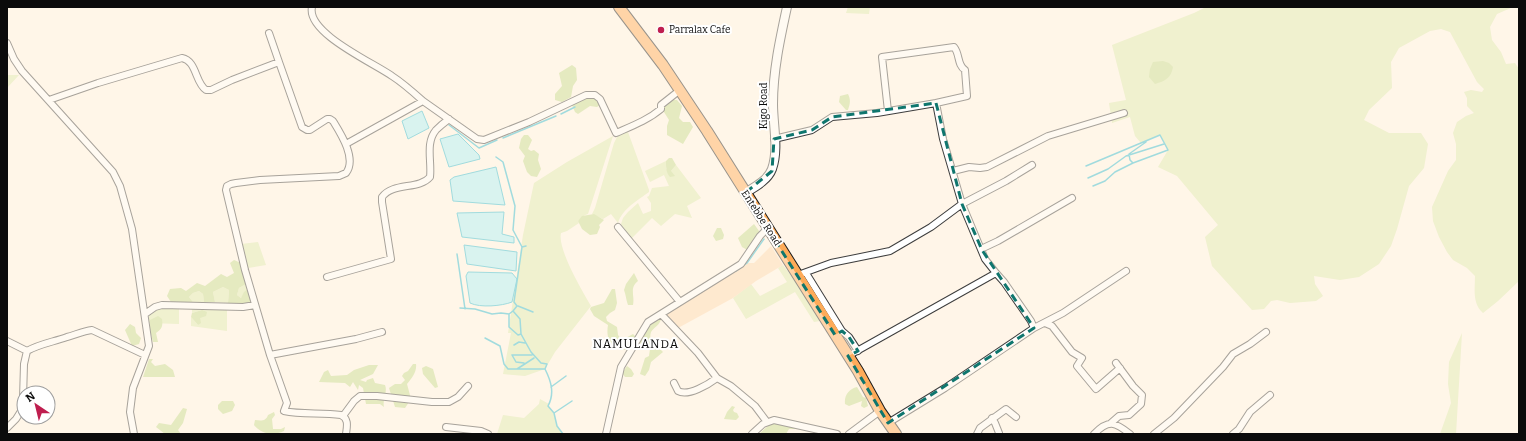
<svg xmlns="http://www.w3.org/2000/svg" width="1526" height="441" viewBox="0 0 1526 441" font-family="Bitter,serif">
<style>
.green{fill:#ddeab1}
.forest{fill:#c5db90}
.sand{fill:#fdd9b2}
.water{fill:#abeff8;stroke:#2fbbd2}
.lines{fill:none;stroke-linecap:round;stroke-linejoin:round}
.stream{stroke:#2fbbd2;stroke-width:1.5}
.minor-casing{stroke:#3e3e3e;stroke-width:8}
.tertiary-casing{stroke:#3e3e3e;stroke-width:10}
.primary-casing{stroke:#1c1c1c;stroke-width:12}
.minor{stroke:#fff;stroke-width:6}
.tertiary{stroke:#fff;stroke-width:8}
.primary{stroke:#feab59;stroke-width:10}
.marked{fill:none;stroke:#0f766e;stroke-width:3;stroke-dasharray:8 5;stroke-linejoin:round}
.poi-dot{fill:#bf1e4f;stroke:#fff;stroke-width:1.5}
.labels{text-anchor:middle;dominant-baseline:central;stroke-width:4;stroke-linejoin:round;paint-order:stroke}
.poi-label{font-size:10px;fill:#0b0b0b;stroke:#fff;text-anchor:start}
.street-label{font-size:10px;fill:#0b0b0b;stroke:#fff}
.quarter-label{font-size:12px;letter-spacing:1px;fill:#0b0b0b;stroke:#fff}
</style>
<rect width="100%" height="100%" fill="#fff5e8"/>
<path class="green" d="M848 7H870L869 14 846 13Z
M1206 7H1513L1497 14 1490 27 1492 40 1501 52 1506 64 1515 63 1519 69V281L1498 301 1483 313C1472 303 1475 289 1475 276L1467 268 1453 260 1447 252 1439 237 1433 221 1432 207 1448 171 1456 160V144L1453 133 1457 122 1466 116 1474 113 1467 106V98L1464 92 1471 90 1482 92 1484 89 1477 82 1450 32 1441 29 1430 31 1399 48 1391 62 1392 88 1369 110 1364 120 1389 133H1421L1428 144 1424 168 1409 186 1397 229 1391 246 1379 264 1359 277 1340 280 1314 276 1315 284 1323 296 1316 301 1290 303 1277 300 1271 301 1264 309 1252 310 1212 266 1205 237 1218 225 1177 176 1158 167 1168 150 1160 135 1141 143 1135 136 1130 117 1112 123 1109 103 1126 100 1112 45 1194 13Z
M7 75H19L7 88Z
M627 131 628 132 649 190V192C638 200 622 209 618 223L611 214 603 219 592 214 595 208 614 143 617 137Z
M613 136 588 214 585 215 578 221 579 223 567 231 561 233C557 249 583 292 591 306L555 352 545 369 525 376 503 374 511 333H508L523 235 534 183 567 162Z
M666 161V169L671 171 676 165 701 198 687 206 692 218 675 214 661 226 652 218 631 239 621 224 623 218 628 212 638 203 643 214 651 211V203L647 197 649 196 652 188 669 186 664 175 650 182 645 171Z
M258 242 266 265 248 268 241 244Z
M783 265 807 297 820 321 814 322 795 292 746 319 733 298 751 284 760 296 787 282 778 268Z
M246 284 248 289 241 298 237 295 239 288Z
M223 287 229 290 228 303 215 302 213 292Z
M199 291 203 294 204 302H193L189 297 193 293Z
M160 307H179V324L149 323V315L151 311Z
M192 307 227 308V331L191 326V317L198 325 202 310 192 313Z
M1462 333 1456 434H1440L1451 403 1448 384 1449 362Z
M540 399 549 404 548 406 554 413 557 426 563 434H497L503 415 524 418 539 404Z"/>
<path class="forest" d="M1163 61 1169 63 1173 67C1171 78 1165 81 1155 84L1149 77 1150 69 1153 62Z
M572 65 576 68 577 80 573 86 571 97 562 102 555 100V94L562 86 559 73Z
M848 94C851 100 850 104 848 110H846L839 102 840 96Z
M592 97 597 99 600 105 597 107 590 106 578 114 575 112 572 105 585 99Z
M673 100H677L682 106 679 118 683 122H690L693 127 683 144 667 135V126L669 120 664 112 663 108Z
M524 135H528L532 140 528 149 531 151 534 150 539 154 538 160 541 169 537 177 531 176 527 172 523 161 525 156 519 148 521 139Z
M669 158H672L676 165 671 171 675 176 670 177C666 172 666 168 666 161Z
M594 214 604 220 599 225 600 227 597 234 590 235 582 229 578 221 582 216Z
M754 224 759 231 761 237 749 251 742 247 738 238Z
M717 228H721L724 235 723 239 716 241 713 236Z
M234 260 241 263 246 284 239 288 237 295 241 298 244 292 248 289 251 299 250 304 228 303 229 290 223 287 213 292 215 302H204L203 294 199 291 193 293 189 297 193 302H171L167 296 170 289 181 288 186 291 197 283 205 286 221 274 227 277 234 273 230 263Z
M634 273 638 281C629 288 635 295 633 305H628C626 300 626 295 624 290L626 284Z
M612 289H615L617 303 615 310 610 313 606 317 607 321 617 327 618 335 622 340 633 334 636 337 630 351C614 348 605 343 608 325L594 316 590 309 591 307 604 303Z
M202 310 207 312 206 316 200 318 201 323 198 325 191 317 192 313Z
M158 316 162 319C163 326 162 329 156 333L158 342H153L150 330V320Z
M655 318 661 319C660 325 654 327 651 332 649 338 652 343 651 348H659L663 352 651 362 649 370 645 376 640 374 645 358 649 356 650 349 640 343 644 333Z
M130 324 135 327 136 333 141 338 139 344 132 346 125 330Z
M149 359H153L151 362 155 366 165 364 173 370 175 377H143Z
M413 364H416C417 372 412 378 407 384L411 399 405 408 395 407 389 388 395 384H401L405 380 402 376 404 373 408 371Z
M369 365H378L373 374 360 380 366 382 367 380 373 378 375 383 385 385C388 392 382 400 384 407L380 404H366L363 388 359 385 358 390 353 382 350 387 345 383 319 382 324 372 328 370 331 376 347 375 354 370Z
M426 366 433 369 438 387 435 388 423 374 422 368Z
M627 366 631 369 634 374 632 377H625L622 373Z
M857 387 863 397 866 398 868 406 864 408 861 406 862 401 849 406 845 404C844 395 849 389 857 387Z
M222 401H233L235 405 232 411 223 414 218 409V405Z
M732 406 735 407 733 410 734 412 737 413 739 417 736 420 724 419 727 412Z
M183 408 187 409 183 423 178 430 181 434H165L156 427 159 423 171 425Z
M274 412 275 415 272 419 273 429H281L285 427 284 431C273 436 261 434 254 425L255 420C262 421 266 421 268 415Z
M774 423 790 427 795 426 799 429H789L786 434H759L769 425Z"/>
<path class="sand" d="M771 246 783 265 756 281 733 298 678 328 667 318V312L742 268 747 263H754Z"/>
<path class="water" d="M422 111 429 128 408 139 402 121Z
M458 134 479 155 480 159 449 167 440 139Z
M496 167 505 205 453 201 450 180 454 177Z
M504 212 502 234 514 237V243L462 237 457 213Z
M464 245 517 252 516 271 467 264Z
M468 272 512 273 517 279 512 302C502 306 480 308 470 303L466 276Z"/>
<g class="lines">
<path class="stream" d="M561 114 575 107
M449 125 479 148 497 140
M503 138 556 116
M496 157 503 162 515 206 513 230 522 247
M1133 163 1130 160 1129 154 1146 142
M1086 166 1160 135 1168 150 1133 163 1115 172 1105 181 1093 186
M1088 178 1108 169 1126 156 1164 144
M457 254 465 309
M736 271 747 263 764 239
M518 306 533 312
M460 308 475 309 492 314 501 313 509 314 513 311 520 319 521 334 531 352 541 363 547 364 545 369C551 381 555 393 548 406L554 413 557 426 563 434
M513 311 517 306 514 302 522 247 526 246
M509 314V327L518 335 521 334
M485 338 500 346 504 364 508 369H545
M514 345 519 342 525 343
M512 355H532
M512 355 516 362 524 363
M517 369 534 358
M551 387 566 376
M554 413 572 401"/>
<g class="minor-casing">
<path id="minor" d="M312 7C306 33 374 63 392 76 403 83 413 92 423 101
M269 33 279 62
M7 43 14 59 22 71 113 172 120 186 132 229 149 346 133 388 130 412 134 434
M49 100 98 83 182 58C197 61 195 83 206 90H211L232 80 279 62 302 127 307 130H310L327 119H330L333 121C341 134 357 159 346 173L339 176 260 180 236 183 231 184 227 186 226 190 245 270 270 355 287 403 284 411C302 415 322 412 341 415 349 419 347 426 346 434
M888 111 882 57 954 47C960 54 957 65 965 70L967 96 936 103
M774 139 812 130 832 117 877 113 936 103 943 139 962 204 985 259 996 273
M346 144 423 101 477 139 484 140 529 122 586 95H595L600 99 616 133C632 126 648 120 661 109V105L680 90
M953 171 969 167 980 168 987 167 1048 136 1124 113
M618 227 680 302
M981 249 998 241 1072 198
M806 273 842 331 849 337 858 351
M798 275 831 263 890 251 931 227 962 204 1006 181 1032 165
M327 277 391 259 382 202V197C393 182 419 190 430 177 432 162 425 143 436 130 440 126 445 122 449 119
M145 314 155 307 162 305 243 307 255 305
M661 314 698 353 717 378 731 386 755 406 767 422
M1045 323 1052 326 1072 352 1082 358 1077 366 1096 389 1120 368
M7 341 27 351C39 344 53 342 67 337 75 335 83 331 92 330L145 355
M270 355 356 339 382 332
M848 356 996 273 1004 282 1031 321 1034 328
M674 383 678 391C688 397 709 384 717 378
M343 416 354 401 360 396H377L432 402H449L458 397 468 386
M992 418 995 423 999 433
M888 423 945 388 1034 328 1063 313 1126 271
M1111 423 1119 416 1129 415 1141 404 1142 395 1133 386 1116 363
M446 427 481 431 488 434
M7 428 16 419 21 411 23 399 24 364 27 351
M606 434 621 367 648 322 741 264 760 236 768 228
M752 434 763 424 774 420 837 434
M849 434 880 411
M977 434 980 428 1006 409 1016 417
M1094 434C1109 419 1115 422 1130 434
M1154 434 1174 418 1223 367 1233 354 1250 344 1266 332
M1233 434 1239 429 1250 412 1270 395"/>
</g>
<g class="tertiary-casing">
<path id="tertiary" d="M745 193C755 187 768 180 772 169 779 149 773 125 773 104 773 71 780 39 787 7"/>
</g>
<g class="primary-casing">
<path id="primary" d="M619 7 663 65 707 131 858 371 880 411 896 434"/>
</g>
<use href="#minor" class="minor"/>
<use href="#tertiary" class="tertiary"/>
<use href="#primary" class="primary"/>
</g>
<path d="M0 0H1526V441H0ZM936 103 962 204 982 250 1034 328 888 423 848 356 858 351 849 337 842 331 835 335 745 193 772 171 774 139 812 130 832 117Z" fill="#fff5e8" fill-opacity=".55" fill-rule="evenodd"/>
<path class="marked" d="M936 103 962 204 982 250 1034 328 888 423 848 356 858 351 849 337 842 331 835 335 745 193 772 171 774 139 812 130 832 117Z"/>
<circle class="poi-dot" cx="661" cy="30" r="4"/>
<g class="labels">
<g class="poi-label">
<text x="669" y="30">Parralax Cafe</text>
</g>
<g class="street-label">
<text transform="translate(764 106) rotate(-90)">Kigo Road</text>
<text transform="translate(761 218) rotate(57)">Entebbe Road</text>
</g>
<g class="quarter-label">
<text x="636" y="344">NAMULANDA</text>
</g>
</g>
<rect width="1526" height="441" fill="none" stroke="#0b0b0b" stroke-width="16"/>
<g transform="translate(36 405) rotate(325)"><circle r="19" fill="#ffffff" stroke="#9d9d9d"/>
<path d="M0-3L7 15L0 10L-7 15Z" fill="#bf1e4f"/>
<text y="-6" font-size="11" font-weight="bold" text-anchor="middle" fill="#0b0b0b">N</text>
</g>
</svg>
